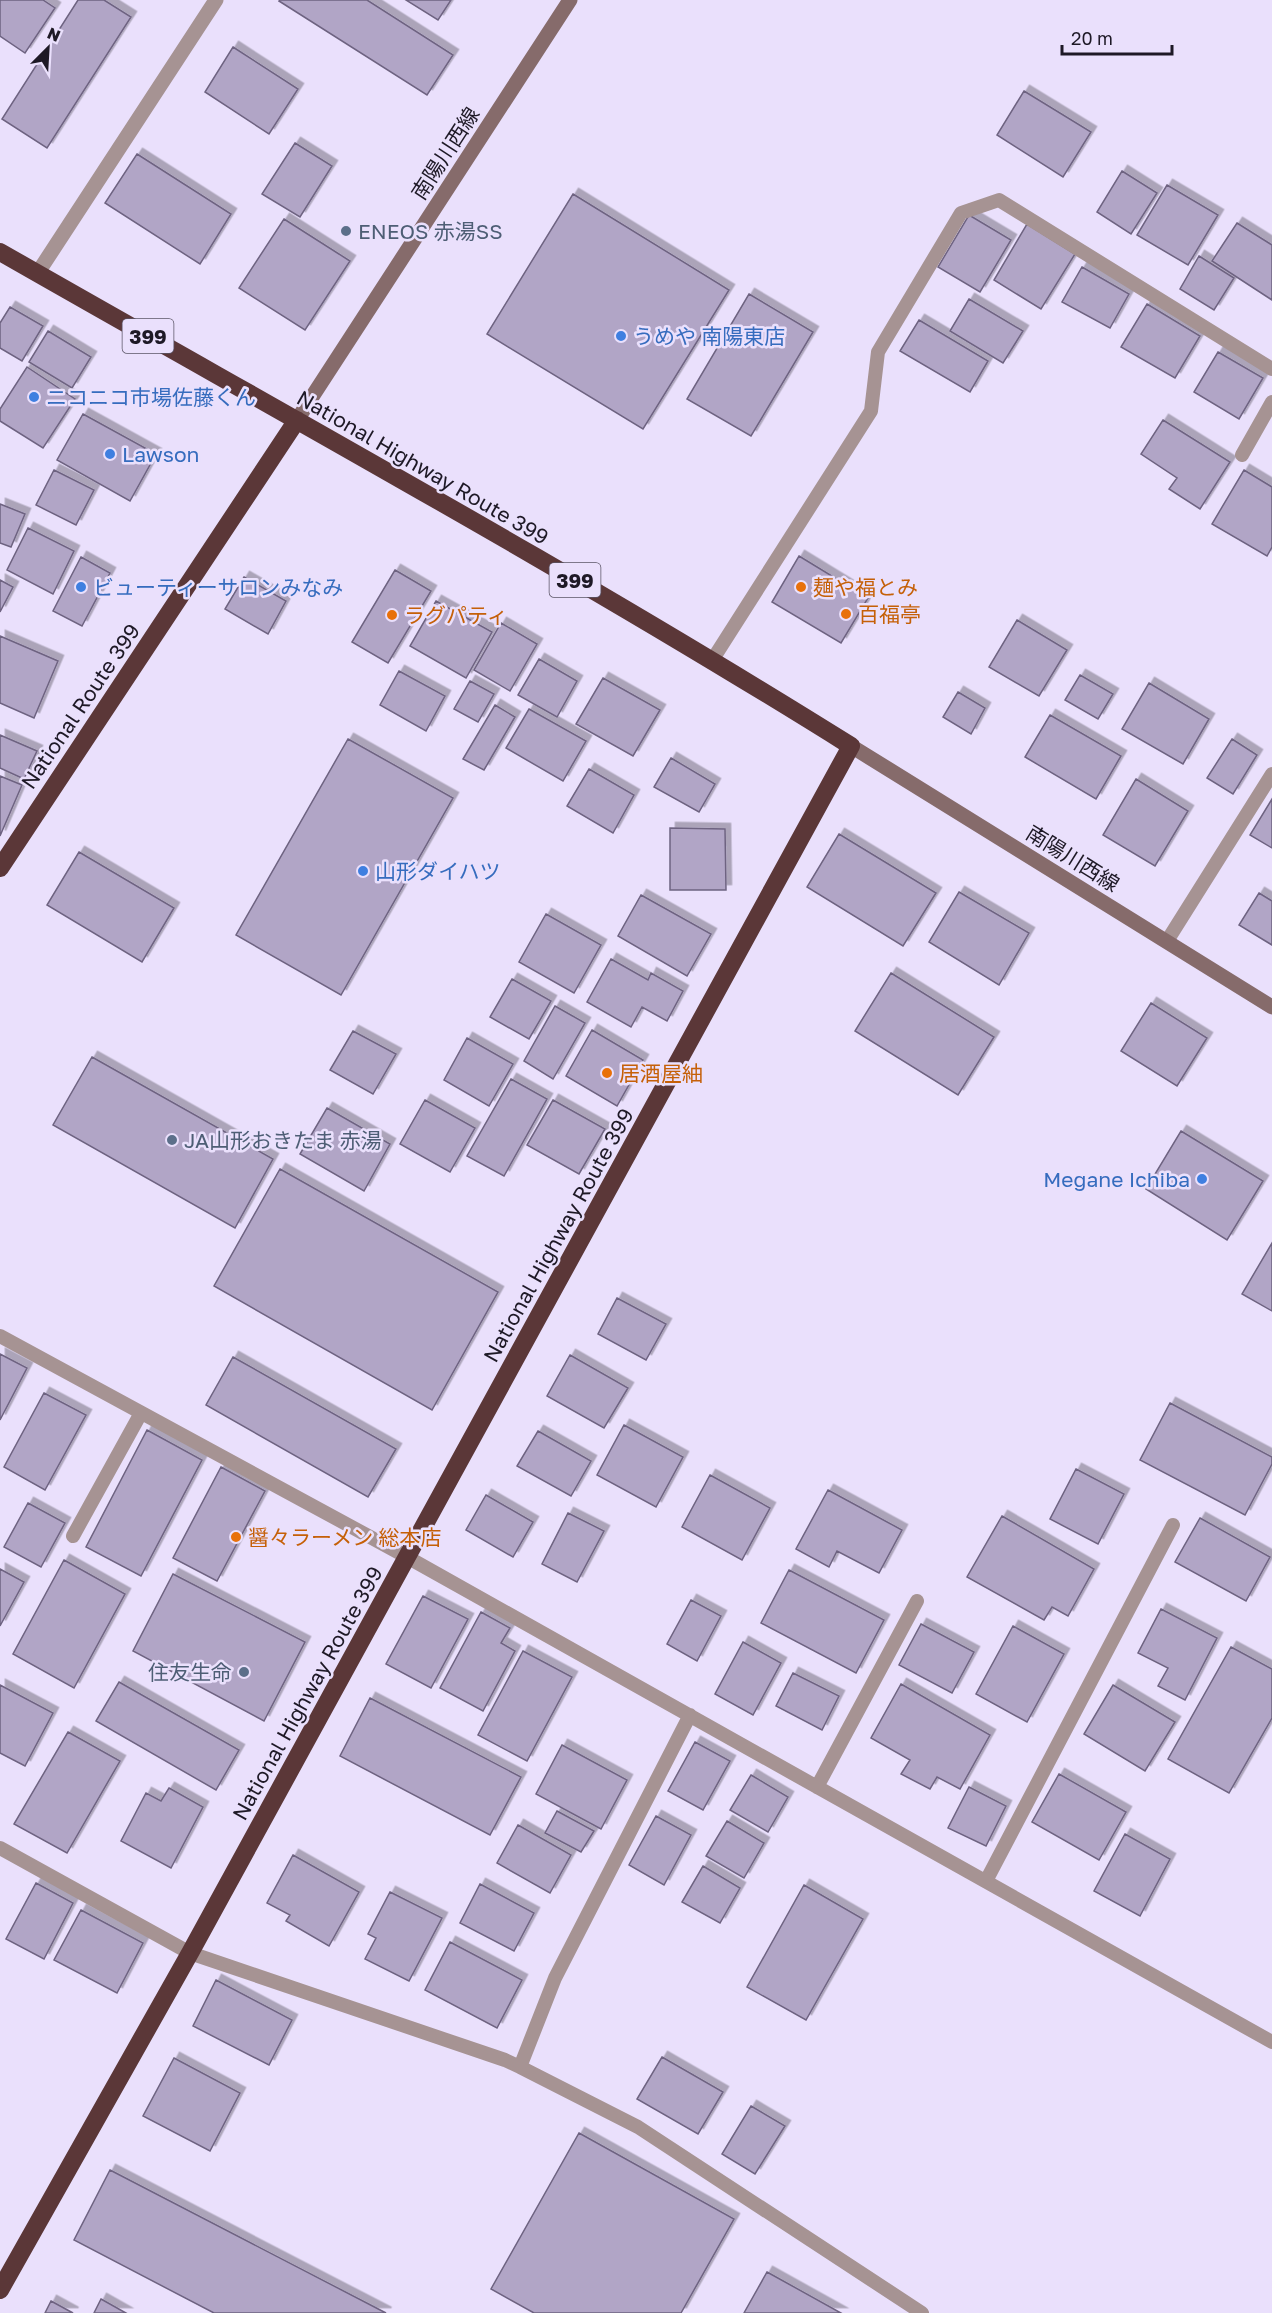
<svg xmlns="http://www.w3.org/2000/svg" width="1272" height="2313" viewBox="0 0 1272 2313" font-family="'Golos Text','Noto Sans JP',sans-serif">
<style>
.building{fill:#b1a5c6;stroke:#6e6381;stroke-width:1.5;filter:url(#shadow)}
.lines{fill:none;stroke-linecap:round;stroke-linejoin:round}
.lane{stroke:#a69393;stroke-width:14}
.street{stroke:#a69393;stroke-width:15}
.secondary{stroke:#866b6b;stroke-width:15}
.highway{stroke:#5b3738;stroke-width:18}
.service-dot{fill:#5c6f8a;stroke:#eae0fc;stroke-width:2}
.shop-dot{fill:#3f7fe0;stroke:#eae0fc;stroke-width:2}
.food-dot{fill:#e8710a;stroke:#eae0fc;stroke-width:2}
.labels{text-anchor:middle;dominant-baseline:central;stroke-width:5;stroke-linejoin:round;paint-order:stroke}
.shield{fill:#eae0fc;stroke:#5b5566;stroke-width:1.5}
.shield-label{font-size:20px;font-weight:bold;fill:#1e1926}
.street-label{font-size:21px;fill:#1e1926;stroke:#eae0fc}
.service-label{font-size:21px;fill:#4e5e75;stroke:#eae0fc;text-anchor:start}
.shop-label{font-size:21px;fill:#366cbe;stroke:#eae0fc;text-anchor:start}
.food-label{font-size:21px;fill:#c56008;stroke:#eae0fc;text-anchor:start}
</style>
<defs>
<filter id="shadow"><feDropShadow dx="5.5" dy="-5.5" stdDeviation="0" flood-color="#0004"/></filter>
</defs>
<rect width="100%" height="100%" fill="#eae0fc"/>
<path class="building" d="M0 0H43L55 8 25 53 0 36Z
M78 0H104L131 17 47 148 2 119Z
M280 0H367L453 55 427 95 279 1Z
M406 0H451L438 20Z
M233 47 298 89 269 134 205 92Z
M1024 91 1091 132 1063 177 997 135Z
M295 143 332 166 300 217 262 194Z
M137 154 231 214 200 264 105 203Z
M1122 171 1157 193 1131 234 1097 212Z
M1167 185 1218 215 1188 265 1137 235Z
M573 194 729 290 643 429 487 334Z
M969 215 1011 240 980 292 938 267Z
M284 219 350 261 305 330 239 288Z
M1237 223 1272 245V300L1212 261Z
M1027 224 1075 254 1041 309 994 280Z
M1199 256 1234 278 1214 310 1180 289Z
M1082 267 1129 294 1110 328 1062 302Z
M749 294 813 332 751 436 687 399Z
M969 299 1023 331 1003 363 950 331Z
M1147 304 1200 336 1175 378 1121 347Z
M10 307 43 326 22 361 0 348V323Z
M919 320 988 361 970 392 900 351Z
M48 331 91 357 72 388 29 362Z
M1218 352 1263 378 1239 419 1194 392Z
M27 367 75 399 43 448 0 421V409Z
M83 414 156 454 130 501 57 460Z
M1163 420 1230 462 1200 509 1169 489 1177 478 1141 454Z
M54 470 94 490 76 525 36 505Z
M1244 470 1272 487V547L1267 556 1212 524Z
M0 504 25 514 11 547 0 543Z
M28 528 74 551 53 594 7 570Z
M799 556 868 598 841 643 772 602Z
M81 557 110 573 82 626 53 611Z
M395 570 431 591 388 663 352 642Z
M244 577 286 601 268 634 225 609Z
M0 580 13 587 0 612Z
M436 601 492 632 466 678 410 646Z
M1017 620 1067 650 1039 696 989 667Z
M501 623 537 644 510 691 474 670Z
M0 636 58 661 34 718 0 703Z
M539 659 577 681 557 717 518 695Z
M399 671 445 696 426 731 380 705Z
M1080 675 1113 694 1098 719 1065 700Z
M603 678 660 710 633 756 576 724Z
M470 681 494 694 478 722 454 709Z
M1149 683 1209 719 1183 764 1122 729Z
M958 692 985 708 971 734 943 717Z
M495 705 515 717 484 770 463 759Z
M529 709 586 741 563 781 506 748Z
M1050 715 1121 756 1096 799 1025 757Z
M0 735 37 751 24 779 0 768Z
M348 739 453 798 341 995 236 935Z
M1232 739 1257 755 1233 794 1207 778Z
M671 758 715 784 699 812 654 787Z
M589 769 634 795 613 833 567 806Z
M0 776 22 785 0 836Z
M1136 779 1188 811 1155 866 1103 835Z
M1272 799V848L1250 835Z
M670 828 725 829 726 890H670Z
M839 834 936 893 903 946 807 887Z
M79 852 174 908 142 962 47 905Z
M959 892 1029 933 999 985 929 942Z
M1259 893 1272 901V945L1239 925Z
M641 895 711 934 687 976 618 936Z
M546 914 601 945 574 993 519 962Z
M611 959 648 980 651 973 683 991 667 1021 642 1007 631 1027 587 1002Z
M891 973 994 1037 958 1095 855 1031Z
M512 979 551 1001 529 1039 490 1017Z
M1151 1003 1207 1038 1177 1086 1121 1051Z
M555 1006 585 1023 553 1079 524 1061Z
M592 1030 643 1060 617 1106 566 1076Z
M353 1031 396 1054 373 1094 330 1070Z
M467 1038 513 1064 489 1106 444 1080Z
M92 1057 273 1159 235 1228 53 1125Z
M511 1079 547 1099 504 1176 467 1156Z
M425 1100 475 1128 450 1172 400 1144Z
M553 1100 605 1129 579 1174 527 1145Z
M327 1108 390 1144 364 1191 300 1154Z
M1181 1131 1263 1181 1227 1240 1146 1189Z
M280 1169 498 1292 432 1410 214 1286Z
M1272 1243V1311L1242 1294Z
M617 1298 666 1324 646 1360 598 1334Z
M0 1354 27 1368 0 1420Z
M570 1355 628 1388 604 1428 547 1396Z
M233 1357 396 1449 368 1497 206 1405Z
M44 1393 86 1415 45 1490 4 1467Z
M1170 1403 1272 1457V1464L1245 1515 1140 1460Z
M624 1425 683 1457 656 1507 597 1475Z
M147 1430 202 1460 141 1576 86 1547Z
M538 1431 591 1461 571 1496 517 1466Z
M221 1467 265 1491 217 1581 173 1558Z
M1076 1469 1124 1494 1098 1544 1050 1519Z
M710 1475 770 1508 742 1560 682 1527Z
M828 1490 902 1530 879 1573 837 1551 829 1567 796 1549Z
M486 1495 533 1522 513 1557 466 1530Z
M28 1503 65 1523 41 1567 4 1547Z
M568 1513 604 1531 577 1582 542 1564Z
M1002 1516 1094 1569 1068 1616 1052 1607 1044 1620 967 1577Z
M1200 1518 1270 1557 1246 1601 1175 1562Z
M64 1560 125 1594 74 1688 13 1654Z
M0 1569 24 1582 0 1626Z
M789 1570 884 1620 856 1673 761 1623Z
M173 1574 305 1642 264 1721 133 1651Z
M423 1596 468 1619 431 1688 386 1664Z
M691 1600 721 1616 697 1661 667 1644Z
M1161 1609 1217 1638 1185 1700 1158 1686 1168 1668 1138 1653Z
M481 1612 510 1628 501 1643 515 1651 483 1711 440 1688Z
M921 1624 974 1652 952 1693 899 1665Z
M1013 1626 1064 1654 1027 1722 976 1694Z
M743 1642 781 1663 753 1715 715 1694Z
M1231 1647 1272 1669V1718L1229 1793 1168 1759Z
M523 1651 572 1677 527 1761 478 1735Z
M793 1673 839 1696 822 1730 776 1706Z
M119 1682 239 1750 216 1790 96 1721Z
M901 1684 990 1735 960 1789 937 1777 930 1789 901 1774 910 1760 871 1738Z
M0 1685 53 1713 25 1766 0 1753Z
M1113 1685 1175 1722 1145 1771 1084 1734Z
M370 1698 521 1777 490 1835 340 1756Z
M68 1732 120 1761 67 1853 14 1824Z
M695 1742 730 1761 703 1810 668 1791Z
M562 1745 627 1780 601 1829 536 1794Z
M1059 1774 1126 1812 1099 1860 1032 1822Z
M751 1775 788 1797 768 1832 730 1810Z
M969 1787 1006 1806 986 1846 948 1828Z
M169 1788 203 1807 171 1868 121 1841 146 1793 161 1801Z
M557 1811 594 1831 581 1852 545 1833Z
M656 1816 691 1835 664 1885 629 1865Z
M727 1821 764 1843 744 1878 706 1856Z
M518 1825 571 1855 550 1893 497 1863Z
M1125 1834 1170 1859 1140 1916 1094 1891Z
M293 1855 359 1892 329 1946 286 1921 290 1915 267 1903Z
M703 1866 740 1888 720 1923 682 1902Z
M36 1883 73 1903 44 1959 6 1939Z
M480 1884 534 1913 514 1951 460 1923Z
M804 1885 863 1919 806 2020 747 1987Z
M390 1892 442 1918 409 1981 365 1959 376 1938 368 1934Z
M81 1910 143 1943 117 1993 54 1960Z
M450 1942 522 1980 497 2028 425 1990Z
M216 1980 292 2020 269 2065 193 2026Z
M662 2057 723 2092 698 2134 637 2099Z
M174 2058 240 2093 210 2151 143 2116Z
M751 2106 785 2126 755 2174 722 2154Z
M579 2133 734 2219 681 2313H534L491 2289Z
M110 2170 386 2313H214L74 2240Z
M767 2272 841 2313H744Z
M101 2299 126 2313H94Z
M51 2301 73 2313H45Z"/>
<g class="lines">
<path class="lane" d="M1242 455 1272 402
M713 659 871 411 878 352 961 213 999 200 1272 369
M1167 941 1272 774
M0 1336 407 1557 1272 2042
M73 1536 141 1413
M817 1787 917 1601
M0 1848 190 1953 505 2060 520 2067 638 2127 922 2313
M986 1881 1173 1525
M520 2067 555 1978 690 1715"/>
<path class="street" d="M37 274 216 0"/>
<path class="secondary" d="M297 420 570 0
M851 746 1272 1007"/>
<path class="highway" d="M0 252C285 415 573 572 851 746L190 1953 0 2290
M0 868 297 420"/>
</g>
<g class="service-dot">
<circle cx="346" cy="231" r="6"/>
<circle cx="172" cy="1140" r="6"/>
<circle cx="244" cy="1672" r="6"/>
</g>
<g class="shop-dot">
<circle cx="621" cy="336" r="6"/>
<circle cx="34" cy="397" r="6"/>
<circle cx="110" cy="454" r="6"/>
<circle cx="81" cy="587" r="6"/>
<circle cx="363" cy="871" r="6"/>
<circle cx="1202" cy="1179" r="6"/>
</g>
<g class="food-dot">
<circle cx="801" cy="587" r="6"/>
<circle cx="846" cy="614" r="6"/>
<circle cx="392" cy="615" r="6"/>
<circle cx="607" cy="1073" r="6"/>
<circle cx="236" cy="1537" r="6"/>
</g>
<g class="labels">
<g class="shield">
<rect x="122.5" y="319" width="51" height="34" rx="4.5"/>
<rect x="549.5" y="563" width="51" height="34" rx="4.5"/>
</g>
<g class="shield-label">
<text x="148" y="336">399</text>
<text x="575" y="580">399</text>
</g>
<g class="street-label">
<text transform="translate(445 153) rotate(-57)">南陽川西線</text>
<text transform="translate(423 467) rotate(30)">National Highway Route 399</text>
<text transform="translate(80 706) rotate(-56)">National Route 399</text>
<text transform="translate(1073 858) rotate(32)">南陽川西線</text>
<text transform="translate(558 1235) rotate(-61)">National Highway Route 399</text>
<text transform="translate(307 1693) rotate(-61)">National Highway Route 399</text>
</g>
<g class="service-label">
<text x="358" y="231">ENEOS 赤湯SS</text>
<text x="184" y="1140">JA山形おきたま 赤湯</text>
<text x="232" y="1672" text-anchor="end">住友生命</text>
</g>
<g class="shop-label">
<text x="633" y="336">うめや 南陽東店</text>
<text x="46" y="397">ニコニコ市場佐藤くん</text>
<text x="122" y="454">Lawson</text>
<text x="93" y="587">ビューティーサロンみなみ</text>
<text x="375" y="871">山形ダイハツ</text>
<text x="1190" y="1179" text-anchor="end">Megane Ichiba</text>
</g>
<g class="food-label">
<text x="813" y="587">麺や福とみ</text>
<text x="858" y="614">百福亭</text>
<text x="404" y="615">ラグパティ</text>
<text x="619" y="1073">居酒屋紬</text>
<text x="248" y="1537">醤々ラーメン 総本店</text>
</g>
</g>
<g transform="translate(48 48) rotate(24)" stroke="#eae0fc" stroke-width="4.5" paint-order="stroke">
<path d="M0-4.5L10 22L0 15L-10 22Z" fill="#1e1926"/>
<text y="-9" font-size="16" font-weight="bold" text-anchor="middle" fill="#1e1926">N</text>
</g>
<path d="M1062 45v9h110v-9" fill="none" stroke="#1e1926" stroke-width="3"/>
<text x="1071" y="45" font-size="18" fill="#1e1926" stroke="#eae0fc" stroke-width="4.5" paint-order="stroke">20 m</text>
</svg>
